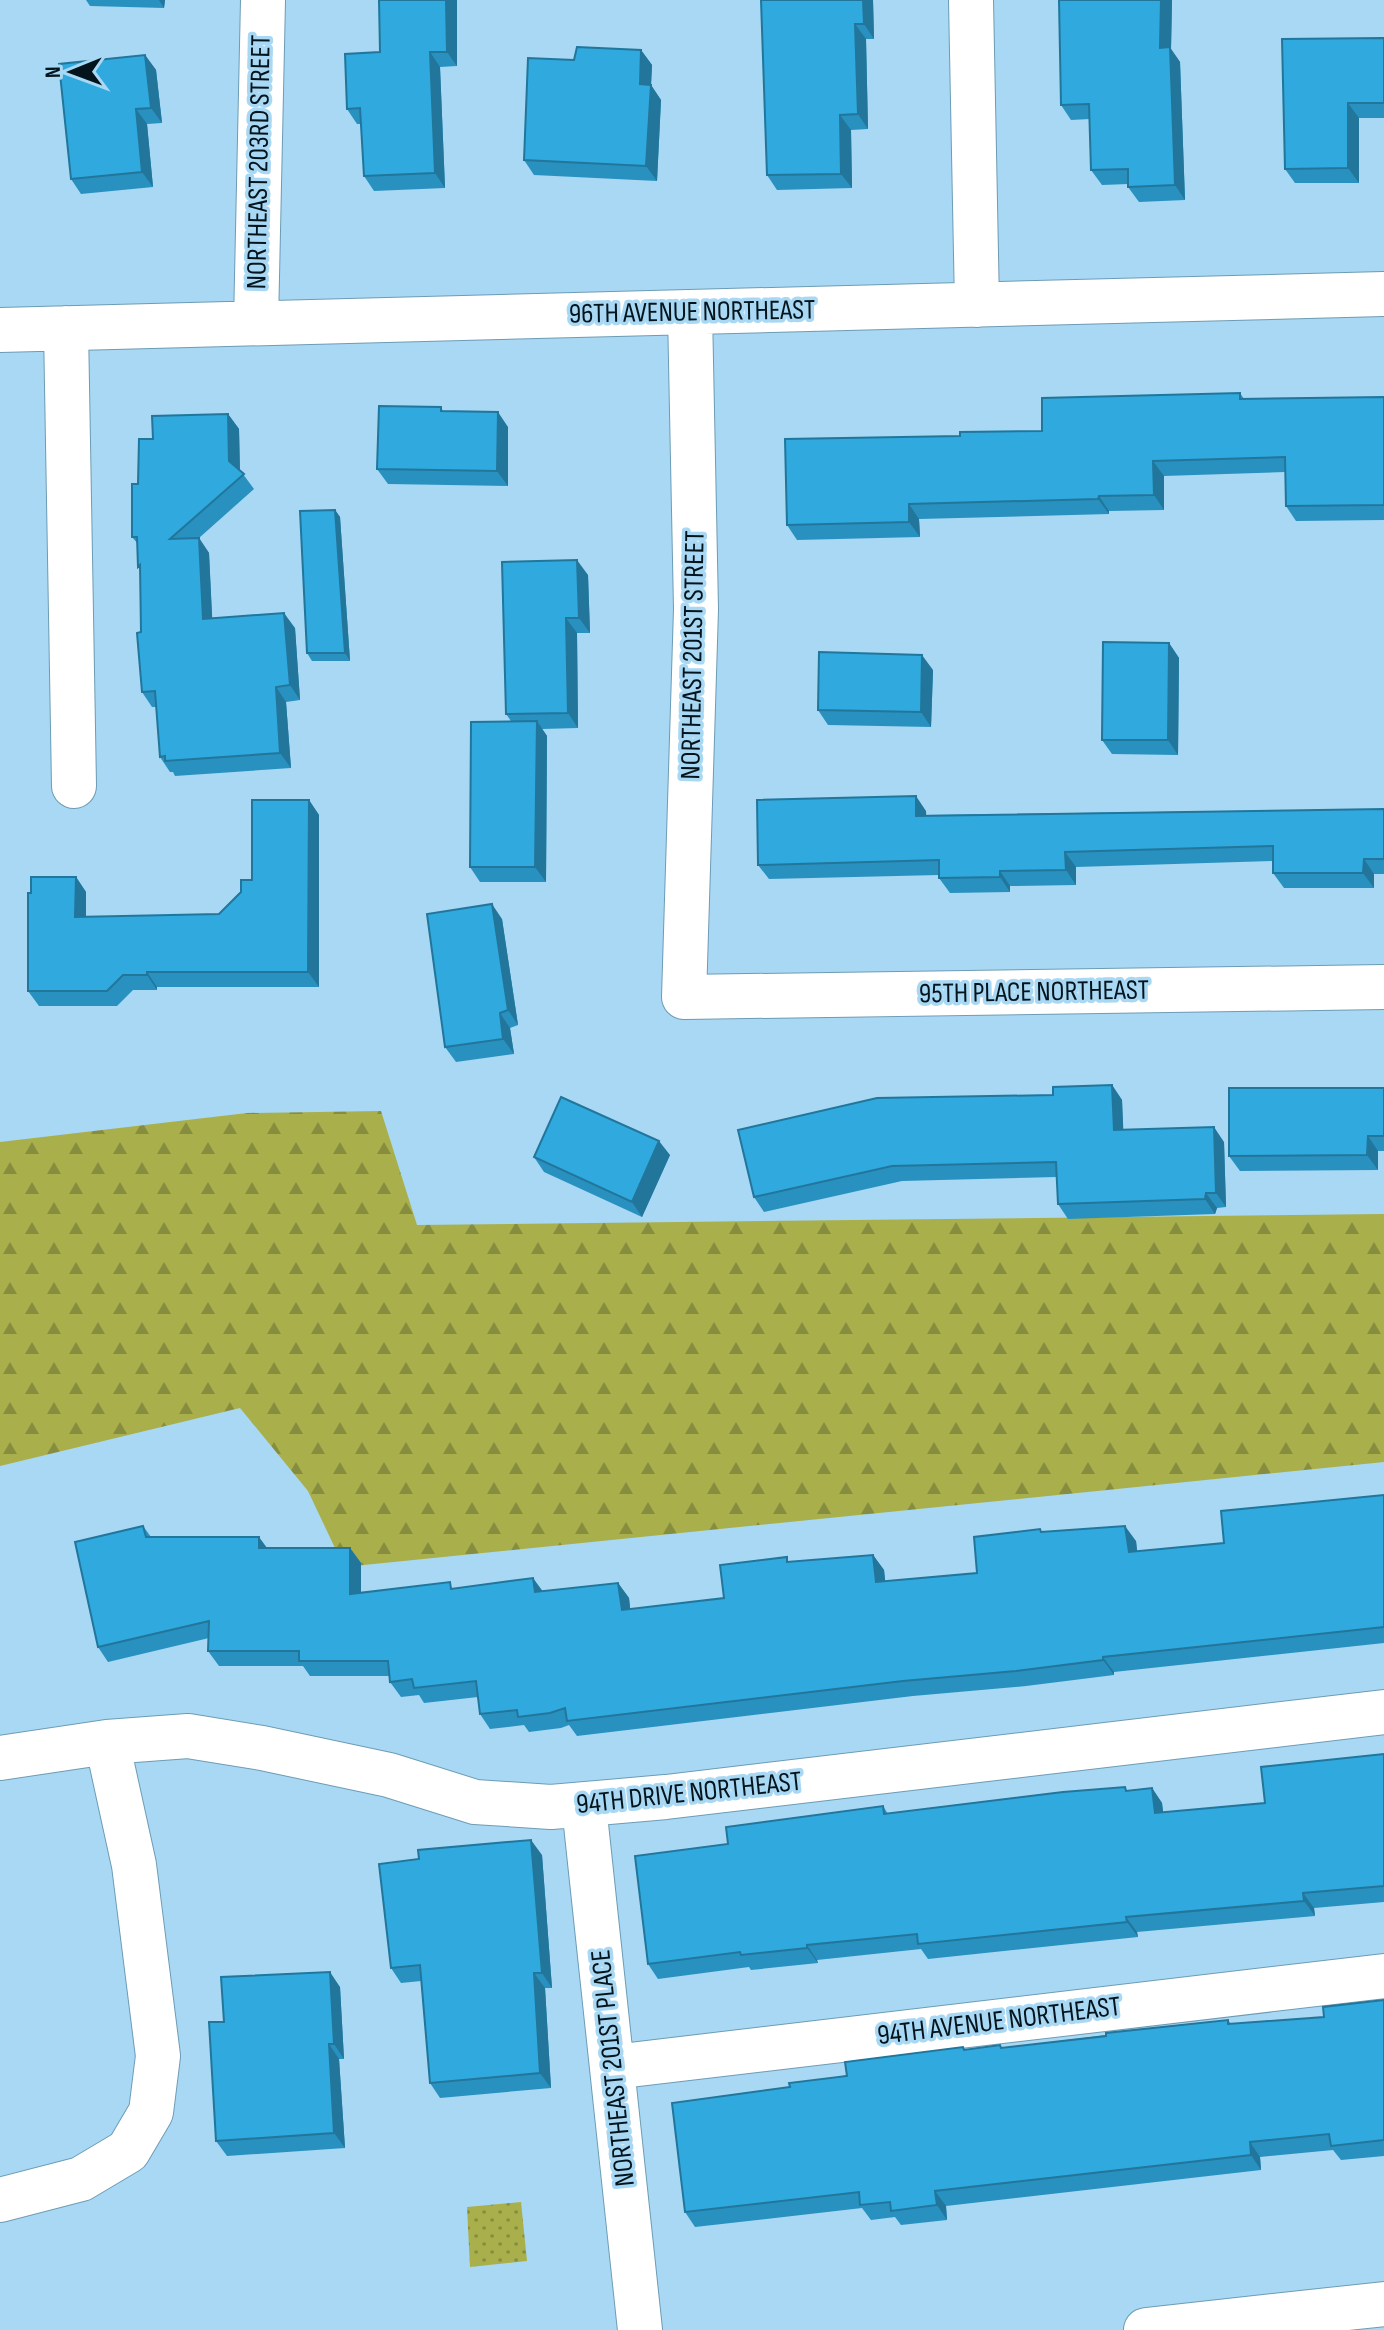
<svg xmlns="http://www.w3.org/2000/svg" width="1384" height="2330" viewBox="0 0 1384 2330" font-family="'Sofia Sans Condensed',sans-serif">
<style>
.forest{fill:url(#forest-firs)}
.park{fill:url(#park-dots)}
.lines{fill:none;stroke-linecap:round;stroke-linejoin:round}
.minor-casing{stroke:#6d9cb5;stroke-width:46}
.major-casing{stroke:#6d9cb5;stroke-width:46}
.minor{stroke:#fff;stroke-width:44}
.major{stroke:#fff;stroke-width:44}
.wall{fill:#2991bf}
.shaded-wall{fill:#22769b}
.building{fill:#30a9de;stroke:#22769b;stroke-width:2}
.labels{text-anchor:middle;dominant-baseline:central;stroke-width:7;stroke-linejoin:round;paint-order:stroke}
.street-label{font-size:28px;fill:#03141d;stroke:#a8d8f3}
</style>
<defs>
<pattern id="forest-firs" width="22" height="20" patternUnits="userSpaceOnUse" patternTransform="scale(2)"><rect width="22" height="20" fill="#a8af4b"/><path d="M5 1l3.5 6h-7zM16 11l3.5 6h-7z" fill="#878d3e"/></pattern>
<pattern id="park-dots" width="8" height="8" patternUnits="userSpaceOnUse" patternTransform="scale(2)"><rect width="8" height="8" fill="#a8af4b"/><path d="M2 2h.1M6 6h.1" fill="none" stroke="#878d3e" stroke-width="1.8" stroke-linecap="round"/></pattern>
</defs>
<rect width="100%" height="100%" fill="#a8d8f3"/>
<path class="forest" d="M381 1111 417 1225 1384 1214V1462L344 1567 308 1491 240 1408 0 1466V1142L247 1113Z"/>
<path class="park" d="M521 2202 527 2261 470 2267 467 2207Z"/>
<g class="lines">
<g class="minor-casing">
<path id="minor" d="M971 0 977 305
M690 312 696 609 684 997 1384 987
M256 323 263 0
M66 328 74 786
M0 330 1384 294
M0 1758 107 1742 188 1736 262 1748 389 1775 475 1802 551 1807 666 1797 1384 1712
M584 1806 640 2330
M613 2067 1384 1976
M0 2200 81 2179 128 2151 151 2112 158 2056 134 1865 107 1742"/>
</g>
<g class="major-casing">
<path id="major" d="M1146 2330 1384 2304"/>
</g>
<use href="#minor" class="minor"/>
<use href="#major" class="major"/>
</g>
<path class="wall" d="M86 0H165L164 8 90 6Z
M379 0H457V66L440 67 445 188 374 191 364 176 361 124H357L347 109 380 52Z
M761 0H873L874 39H866L868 129 851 130 852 188 777 190 767 175Z
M1059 0H1172L1171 49 1180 62 1185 200 1139 202 1128 187V184L1102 185 1091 170 1090 119 1071 120 1061 105Z
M1384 38V118H1359V183H1295L1285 169Z
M641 50 652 65 651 85 661 100 657 181 534 175 524 160 574 60Z
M145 55 156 70 162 123 147 124 153 187 81 194 71 179Z
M1240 393 1244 399 1384 397V520L1296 521 1286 506 1285 472 1164 476V510L1109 511V514L919 519 920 537 797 540 787 525 960 436 1042 431Z
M441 407 443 411 508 427V486L388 484 377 469Z
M228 414 239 429 240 470 254 489 199 538 209 553 212 618 295 628 300 700 286 702 291 768 175 776 173 772H170L160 757 156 707H152L142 692 140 569 138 567V544L132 537 138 484 153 439Z
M335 510 340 517 350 661H312L307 653Z
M588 575 590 633H577L578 728 542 729 547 736 546 882H480L470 867 511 721 506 714Z
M1169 643 1179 658 1178 755 1112 754 1102 740Z
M933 670 931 727 828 725 818 710Z
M309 800 319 815V987H157V990H133L117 1006H39L28 991 31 893 76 877 86 892V917L219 914 252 880Z
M1384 809V874H1374V888H1284L1273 873V861L1076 867V885L1010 886V892L950 893 939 878V875L769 879 758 865 926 811V815Z
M502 919 518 1025 510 1028 514 1054 456 1062 445 1047Z
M1112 1085 1122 1100 1123 1130 1224 1142 1226 1207 1217 1208 1215 1214 1068 1219 1058 1204 1057 1177 902 1181 764 1212 754 1197 1053 1095Z
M1384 1088V1151H1378V1170L1240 1171 1229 1156Z
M670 1155 642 1217 544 1172 534 1157Z
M1384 1495V1643L1114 1672V1675L1026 1686 913 1696 577 1736 569 1725 561 1728 529 1732 524 1725 490 1729 480 1714 478 1697 424 1703 419 1695 401 1697 390 1682V1676H310L303 1666H219L208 1651 209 1638 108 1662 98 1647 143 1526 151 1537 267 1548H350L361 1563V1592L454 1588 542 1591 618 1583 629 1598 630 1609 724 1598 790 1562 873 1555 884 1570 885 1581 977 1573 1042 1532 1136 1541 1137 1552 1224 1543Z
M1384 1754V1902L1314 1908 1315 1916 1137 1932 1138 1937 928 1959 921 1949 817 1960 818 1963 751 1970 749 1967 658 1979 648 1964 728 1844 883 1806 888 1814 1152 1788 1162 1803 1163 1812 1265 1803Z
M542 1855 552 1988H545L551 2088 440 2098 430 2083 421 1981 401 1983 391 1968Z
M340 1987 344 2059H339L345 2148 227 2156 216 2141 224 2022Z
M1384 2000V2156L1341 2160 1333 2150 1260 2157 1261 2170 946 2206 947 2220 901 2225 895 2217 871 2220 862 2208 695 2227 685 2212 790 2087 965 2050 1000 2045 1002 2048 1228 2020 1231 2024 1324 2017Z"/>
<path class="shaded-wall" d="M159 0H165L164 8Z
M446 0H457V66L447 52Z
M863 0H873L874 39 864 24Z
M1161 0H1172L1171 49 1180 62 1185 200 1175 185 1160 48Z
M855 24 866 39 868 129 858 114Z
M641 50 652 65 651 85 661 100 657 181 646 166 640 84Z
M430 52 440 67 445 188 435 173Z
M145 55 156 70 162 123 151 108Z
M1348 103 1359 118V183L1348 168Z
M136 109 147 124 153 187 142 172Z
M840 115 851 130 852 188 841 174Z
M498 412 508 427V486L497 471Z
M228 414 239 429 240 476 229 461Z
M1153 461 1164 476V510L1154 495Z
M1099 496 1109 511V514L1098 499Z
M909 504 919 519 920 537 909 522Z
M335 510 340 517 350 661 345 653Z
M199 538 209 553 213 634 203 619Z
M577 560 588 575 590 633 579 618Z
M284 613 295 628 300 700 290 685Z
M566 618 577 633 578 728 568 713Z
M1169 643 1179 658 1178 755 1168 740Z
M922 655 933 670 931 727 921 712Z
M276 687 286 702 291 768 280 753Z
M537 721 547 736 546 882 535 867Z
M916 796 926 811 927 830 916 816Z
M309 800 319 815V987L308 972Z
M1065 852 1076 867V885L1066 870Z
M1364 859 1374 874V888L1363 873Z
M1000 871 1010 886V892L1000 877Z
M76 877 86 892V932L75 917Z
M492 904 502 919 518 1025 508 1010Z
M147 972 157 987V990L147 975Z
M500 1013 510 1028 514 1054 503 1039Z
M1112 1085 1122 1100 1124 1145 1114 1130Z
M1214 1127 1224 1142 1226 1207 1216 1193Z
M1368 1136 1378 1151V1170L1367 1155Z
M659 1141 670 1155 642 1217 632 1202Z
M1206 1193 1217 1208 1215 1214 1205 1199Z
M1125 1526 1136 1541 1139 1567 1129 1552Z
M259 1537 270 1552 259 1548Z
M350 1548 361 1563V1609L350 1594Z
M873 1555 884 1570 887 1597 876 1582Z
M533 1578 544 1593 535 1592Z
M618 1583 629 1598 632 1625 622 1610Z
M1103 1657 1114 1672V1675L1103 1660Z
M1152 1788 1162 1803 1165 1828 1155 1813Z
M531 1840 542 1855 552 1988 542 1973Z
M1303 1893 1314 1908 1315 1916 1304 1901Z
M1126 1917 1137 1932 1138 1937 1127 1922Z
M807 1945 817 1960 818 1963 807 1948Z
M330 1972 340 1987 344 2059 334 2044Z
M534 1973 545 1988 551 2088 540 2073Z
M329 2044 339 2059 345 2148 334 2133Z
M1250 2142 1260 2157 1261 2170 1251 2155Z
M935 2191 946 2206 947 2220 937 2205Z"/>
<path class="building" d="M379 0H446L447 52H430L435 173 364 176 360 108 347 109 345 54 380 52Z
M761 0H863L864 24H855L858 114 840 115 841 174 767 175Z
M1059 0H1161L1160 48 1170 47 1175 185 1128 187V169L1091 170 1089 104 1061 105Z
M1384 38V103H1348V168L1285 169 1282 39Z
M577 47 641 50 640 84 651 85 646 166 524 160 528 58 574 60Z
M145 55 151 108 136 109 142 172 71 179 59 64Z
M1240 393V399L1384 397V505L1286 506 1285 457 1153 461 1154 495 1099 496 1098 499 909 504V522L787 525 785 439 960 436V432L1042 431V398Z
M379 406 441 407V411L498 412 497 471 377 469Z
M228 414 229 461 244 474 170 539 199 538 203 619 284 613 290 685 276 687 280 753 165 761V756L160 757 155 691 142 692 137 633 141 632 140 565 138 567 137 537H132V484H138L139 439H153L152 416Z
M335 510 345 653H307L300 511Z
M577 560 579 618H566L568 713 506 714 502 562Z
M1103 642 1169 643 1168 740H1102Z
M819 652 922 655 921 712 818 710Z
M537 721 535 867H470L471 722Z
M916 796V816L1384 809V859H1364L1363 873H1273V846L1065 852 1066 870 1000 871V877L939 878V860L758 865 757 800Z
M252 800H309L308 972H147V975H123L107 991H28V893H31V877H76L75 917 219 914 241 892V880H252Z
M492 904 508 1010 500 1013 503 1039 445 1047 427 914Z
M1112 1085 1114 1130 1214 1127 1216 1193H1206L1205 1199 1058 1204 1056 1162 892 1166 754 1197 738 1130 877 1098 1053 1095V1087Z
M1229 1088H1384V1136H1368L1367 1155 1229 1156Z
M561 1097 659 1141 632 1202 534 1157Z
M1384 1495V1627L1103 1657V1660L1016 1671 903 1681 567 1721 565 1708 550 1713 518 1717 517 1710 480 1714 476 1681 414 1688 412 1679 390 1682 388 1661H299V1651H208L209 1621 98 1647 75 1542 143 1526 146 1537H259V1548H350V1594L450 1582 451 1589 533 1578 535 1592 618 1583 622 1610 724 1598 720 1565 787 1557V1562L873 1555 876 1582 977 1573 974 1537 1040 1529 1041 1532 1125 1526 1129 1552 1224 1543 1221 1511Z
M1384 1754V1886L1303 1893 1304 1901 1126 1917 1127 1922 918 1944 917 1934 807 1945V1948L741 1955 740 1952 648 1964 635 1856 728 1844 726 1827 883 1806 884 1814 1063 1792 1125 1787 1126 1791 1152 1788 1155 1813 1265 1803 1261 1767Z
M531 1840 542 1973H534L540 2073 430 2083 420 1965 391 1968 379 1864 419 1859 418 1850Z
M330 1972 334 2044H329L334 2133 216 2141 209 2022H224L221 1977Z
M1384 2000V2140L1331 2146 1329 2134 1250 2142 1251 2155 935 2191 937 2205 891 2211 890 2202 860 2205 859 2192 685 2212 672 2103 790 2087 789 2083 847 2076 845 2062 963 2047 964 2050 1000 2045 1001 2048 1106 2036V2033L1228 2020V2024L1324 2017 1323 2007Z"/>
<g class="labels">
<g class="street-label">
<text transform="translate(259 162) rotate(-89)">NORTHEAST 203RD STREET</text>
<text transform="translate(692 312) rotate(-1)">96TH AVENUE NORTHEAST</text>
<text transform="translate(693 655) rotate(-89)">NORTHEAST 201ST STREET</text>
<text transform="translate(1034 992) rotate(-1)">95TH PLACE NORTHEAST</text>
<text transform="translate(689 1793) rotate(-6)">94TH DRIVE NORTHEAST</text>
<text transform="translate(999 2021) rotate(-7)">94TH AVENUE NORTHEAST</text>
<text transform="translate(613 2068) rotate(-96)">NORTHEAST 201ST PLACE</text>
</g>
</g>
<g transform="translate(72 72) rotate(269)" stroke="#a8d8f3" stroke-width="6" paint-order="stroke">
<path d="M0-6L14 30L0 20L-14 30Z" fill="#03141d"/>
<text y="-12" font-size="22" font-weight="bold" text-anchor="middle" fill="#03141d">N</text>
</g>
</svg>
